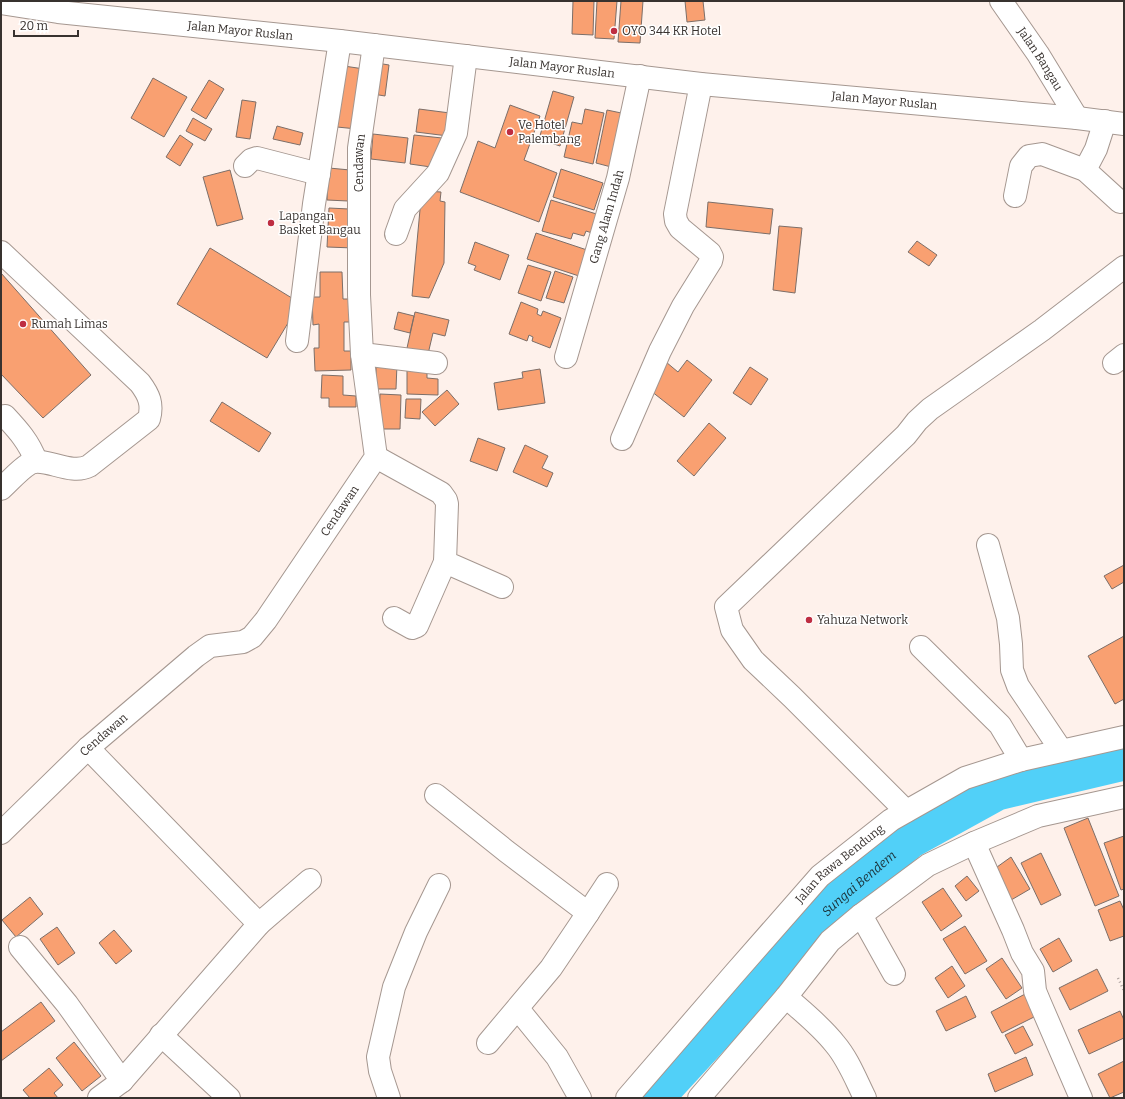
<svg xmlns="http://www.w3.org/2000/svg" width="1125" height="1099" viewBox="0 0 1125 1099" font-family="Bitter,serif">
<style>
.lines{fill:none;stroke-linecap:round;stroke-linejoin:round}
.river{stroke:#51d0f8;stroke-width:39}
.building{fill:#f9a071;stroke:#7c6e68}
.minor-casing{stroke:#a59790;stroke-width:24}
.path{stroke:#aca29e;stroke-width:2.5;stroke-dasharray:1 3;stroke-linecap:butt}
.minor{stroke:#fff;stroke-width:22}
.poi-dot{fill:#be2d41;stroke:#fff;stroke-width:1.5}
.labels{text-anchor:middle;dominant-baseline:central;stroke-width:3;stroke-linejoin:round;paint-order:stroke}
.street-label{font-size:12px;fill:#38322f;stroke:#fff}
.poi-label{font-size:12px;fill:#38322f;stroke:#fff;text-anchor:start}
.water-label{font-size:13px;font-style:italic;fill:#1b3138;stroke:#fff}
</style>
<rect width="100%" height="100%" fill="#fef1eb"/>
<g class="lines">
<path class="river" id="s1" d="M654 1098 830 907 910 839 997 791 1124 761"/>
</g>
<path class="building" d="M573 1H594L593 35 572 34Z
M597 1H617L614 39 595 38Z
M621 1H643L640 43 618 42Z
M685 1H703L705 20 687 22Z
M377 63 389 65 385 96 373 94Z
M344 66 364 69 357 129 337 127Z
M153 78 187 97 164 137 131 118Z
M209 80 224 89 206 119 191 110Z
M553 91 574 97 560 146 539 139Z
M242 100 256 102 250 139 236 137Z
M510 105 540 116 524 160 557 173 539 222 460 192 478 141 495 148Z
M419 109 450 113 448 136 416 132Z
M585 109 604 113 593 164 564 157 572 122 582 124Z
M607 110 626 114 615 168 596 163Z
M193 118 212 129 205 141 186 131Z
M277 126 303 133 300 145 273 139Z
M373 134 408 138 405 163 371 159Z
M180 135 193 144 180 166 166 157Z
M414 135 442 138 438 168 410 164Z
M329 168 350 170 348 201 327 200Z
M561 169 603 183 594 210 553 197Z
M230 170 243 219 217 226 203 177Z
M425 191 441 192 440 201 445 202 444 263 429 298 412 296 421 199Z
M551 200 603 216 598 235 586 231 584 236 573 233 571 239 542 231Z
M708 202 773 209 770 234 706 227Z
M329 208 349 209 348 228H355L354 248 327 247Z
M779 226 802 228 795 293 773 290Z
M536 233 587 250 579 276 527 259Z
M917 241 937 255 929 266 908 252Z
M475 242 509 255 500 280 474 270 476 266 468 263Z
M210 248 300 303 267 358 177 304Z
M528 265 551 272 541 301 518 293Z
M555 271 573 277 564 303 546 298Z
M320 272H342L343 299H355L356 322H344V351H351V370L315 371 314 348H319V324L313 325 312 297H320Z
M1 273 91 375 43 418 1 374Z
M521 302 538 309 537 314 541 316 543 311 561 318 550 348 532 341 533 337 529 335 527 341 509 334Z
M398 312 414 316 410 333 394 329Z
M415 312 449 320 445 336 433 333 428 354 407 348Z
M687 360 712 380 684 417 651 391 666 362 678 372Z
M376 364H397L396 389H376Z
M750 367 768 379 751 405 733 393Z
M407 369 427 370V378L438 379V395L407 394Z
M540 369 545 403 498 410 494 383 523 378 522 372Z
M322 375 343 376V395L356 396V407H329V398H321Z
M447 390 459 404 435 426 422 412Z
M380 394 401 395 400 429H379Z
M406 399H421L420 419 405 418Z
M222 402 271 433 259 452 210 421Z
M709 423 726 438 694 476 677 461Z
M478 438 505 448 497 471 470 461Z
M525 445 548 456 542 468 553 473 547 487 513 472Z
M1124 565V582L1112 589 1104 576Z
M1124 636V699L1115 704 1088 656Z
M1088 818 1119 896 1095 906 1064 828Z
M1124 836V889L1121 890 1104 843Z
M1041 853 1061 895 1041 905 1021 863Z
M1011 857 1030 889 1006 903 990 872Z
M967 876 979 891 966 901 955 886Z
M943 888 962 916 941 931 922 902Z
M30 897 43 914 16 937 2 920Z
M1120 901 1124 910V936L1110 941 1098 910Z
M965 926 987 961 965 974 943 939Z
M57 927 75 953 58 965 40 939Z
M114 930 132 951 116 964 99 943Z
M1059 938 1072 961 1053 972 1040 949Z
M1002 958 1022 988 1006 999 986 969Z
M952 966 965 986 948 998 935 978Z
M1097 969 1108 991 1070 1010 1059 988Z
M1027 993 1038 1015 1002 1033 991 1012Z
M966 996 976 1017 946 1031 936 1011Z
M41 1002 55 1021 1 1061V1032Z
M1120 1011 1124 1020V1038L1089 1054 1078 1030Z
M1023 1026 1033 1045 1015 1054 1005 1035Z
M74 1042 101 1076 82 1091 56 1058Z
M1026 1057 1033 1075 995 1092 988 1074Z
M1124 1061V1092L1110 1098 1098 1074Z
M49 1068 63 1085 54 1093 58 1098H30L23 1090Z"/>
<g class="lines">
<g class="minor-casing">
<g id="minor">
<path id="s2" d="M1001 1 1038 54 1077 118"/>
<path id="s3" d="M1 3 58 12 340 41 701 84 1077 118 1124 124"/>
<path d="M245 166 251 160 257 158 319 174"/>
<path d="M1085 170 1096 149 1105 121"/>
<path d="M1015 196 1021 166 1029 156 1042 154 1085 170 1120 202"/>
<path d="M396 234 405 209 438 173 456 133 466 56"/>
<path d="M1 252 140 383C149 395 153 404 149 419L89 466C70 476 43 455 29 464 19 470 10 481 1 489"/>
<path d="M297 341 314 204 340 41"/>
<path d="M362 354 436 363"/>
<path id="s4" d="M566 357 618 178 640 76"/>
<path d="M1114 363 1124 355"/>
<path d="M5 416C18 430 29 442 36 461"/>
<path d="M622 439 660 351 683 306 711 261 712 257 710 253 680 228 676 221 675 214 701 84"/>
<path d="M376 457 441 493 446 500 447 504 445 562 502 587"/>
<path d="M988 545 1008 618 1011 644 1012 670 1018 686 1061 750"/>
<path d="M394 618 412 628 417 626 445 562"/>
<path d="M921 647 1000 725 1021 760"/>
<path d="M88 748 259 924"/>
<path d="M436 795 506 851 588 913 551 968 488 1043"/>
<path d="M906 811 792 697 753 660 732 630 726 607 906 435 917 421 930 409 1042 330 1124 267"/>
<path id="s5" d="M1 833 88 748 196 656 210 646 243 642 252 637 266 620 376 457 362 354 359 295V148L374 45"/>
<path d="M974 843 1013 930 1022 953 1033 971 1035 991 1040 1003 1081 1098"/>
<path d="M588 913 607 884"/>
<path d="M861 915 894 974"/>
<path d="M20 947 67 1004 122 1081 99 1098"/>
<path d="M786 997C803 1012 821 1026 835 1044 848 1059 856 1080 865 1098"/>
<path d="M518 1009 557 1057 580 1098"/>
<path d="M161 1035 229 1098"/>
<path d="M122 1081 259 924 310 880"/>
<path d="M389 1098 380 1071 378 1057 394 987 416 932 439 885"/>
<path id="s6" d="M627 1098 734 974 820 876 891 820 965 778 1021 760 1124 737"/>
<path d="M699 1098 786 997 830 941 861 915 928 865 974 843 1038 816 1124 797"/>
</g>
</g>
<path class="path" d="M1118 978 1124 991"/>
<use href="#minor" class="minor"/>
</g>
<g class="poi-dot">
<circle cx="614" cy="31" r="4"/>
<circle cx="510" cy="132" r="4"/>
<circle cx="271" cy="223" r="4"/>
<circle cx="23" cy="324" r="4"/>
<circle cx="809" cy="620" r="4"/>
</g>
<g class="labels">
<g class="street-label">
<text stroke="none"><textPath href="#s3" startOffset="241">Jalan Mayor Ruslan</textPath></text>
<text stroke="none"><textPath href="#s2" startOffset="70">Jalan Bangau</textPath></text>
<text stroke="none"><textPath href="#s3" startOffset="565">Jalan Mayor Ruslan</textPath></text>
<text stroke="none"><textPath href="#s3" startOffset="889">Jalan Mayor Ruslan</textPath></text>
<text stroke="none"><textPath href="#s5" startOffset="838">Cendawan</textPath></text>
<text stroke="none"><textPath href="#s4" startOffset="146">Gang Alam Indah</textPath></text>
<text stroke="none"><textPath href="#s5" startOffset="478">Cendawan</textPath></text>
<text stroke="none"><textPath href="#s5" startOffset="142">Cendawan</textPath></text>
<text stroke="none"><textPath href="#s6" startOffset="317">Jalan Rawa Bendung</textPath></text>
</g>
<g class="poi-label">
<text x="622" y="31">OYO 344 KR Hotel</text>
<text x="518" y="125">Ve Hotel<tspan x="518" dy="14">Palembang</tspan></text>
<text x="279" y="216">Lapangan<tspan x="279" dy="14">Basket Bangau</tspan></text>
<text x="31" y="324">Rumah Limas</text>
<text x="817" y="620">Yahuza Network</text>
</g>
<g class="water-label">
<text stroke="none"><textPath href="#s1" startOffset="297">Sungai Bendem</textPath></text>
</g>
</g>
<rect width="1125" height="1099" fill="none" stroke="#38322f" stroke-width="4"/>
<path d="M14 30v6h64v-6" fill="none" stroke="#38322f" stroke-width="2"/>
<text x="20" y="30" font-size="12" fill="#38322f" stroke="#ffffff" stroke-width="3" paint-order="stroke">20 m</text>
</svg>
